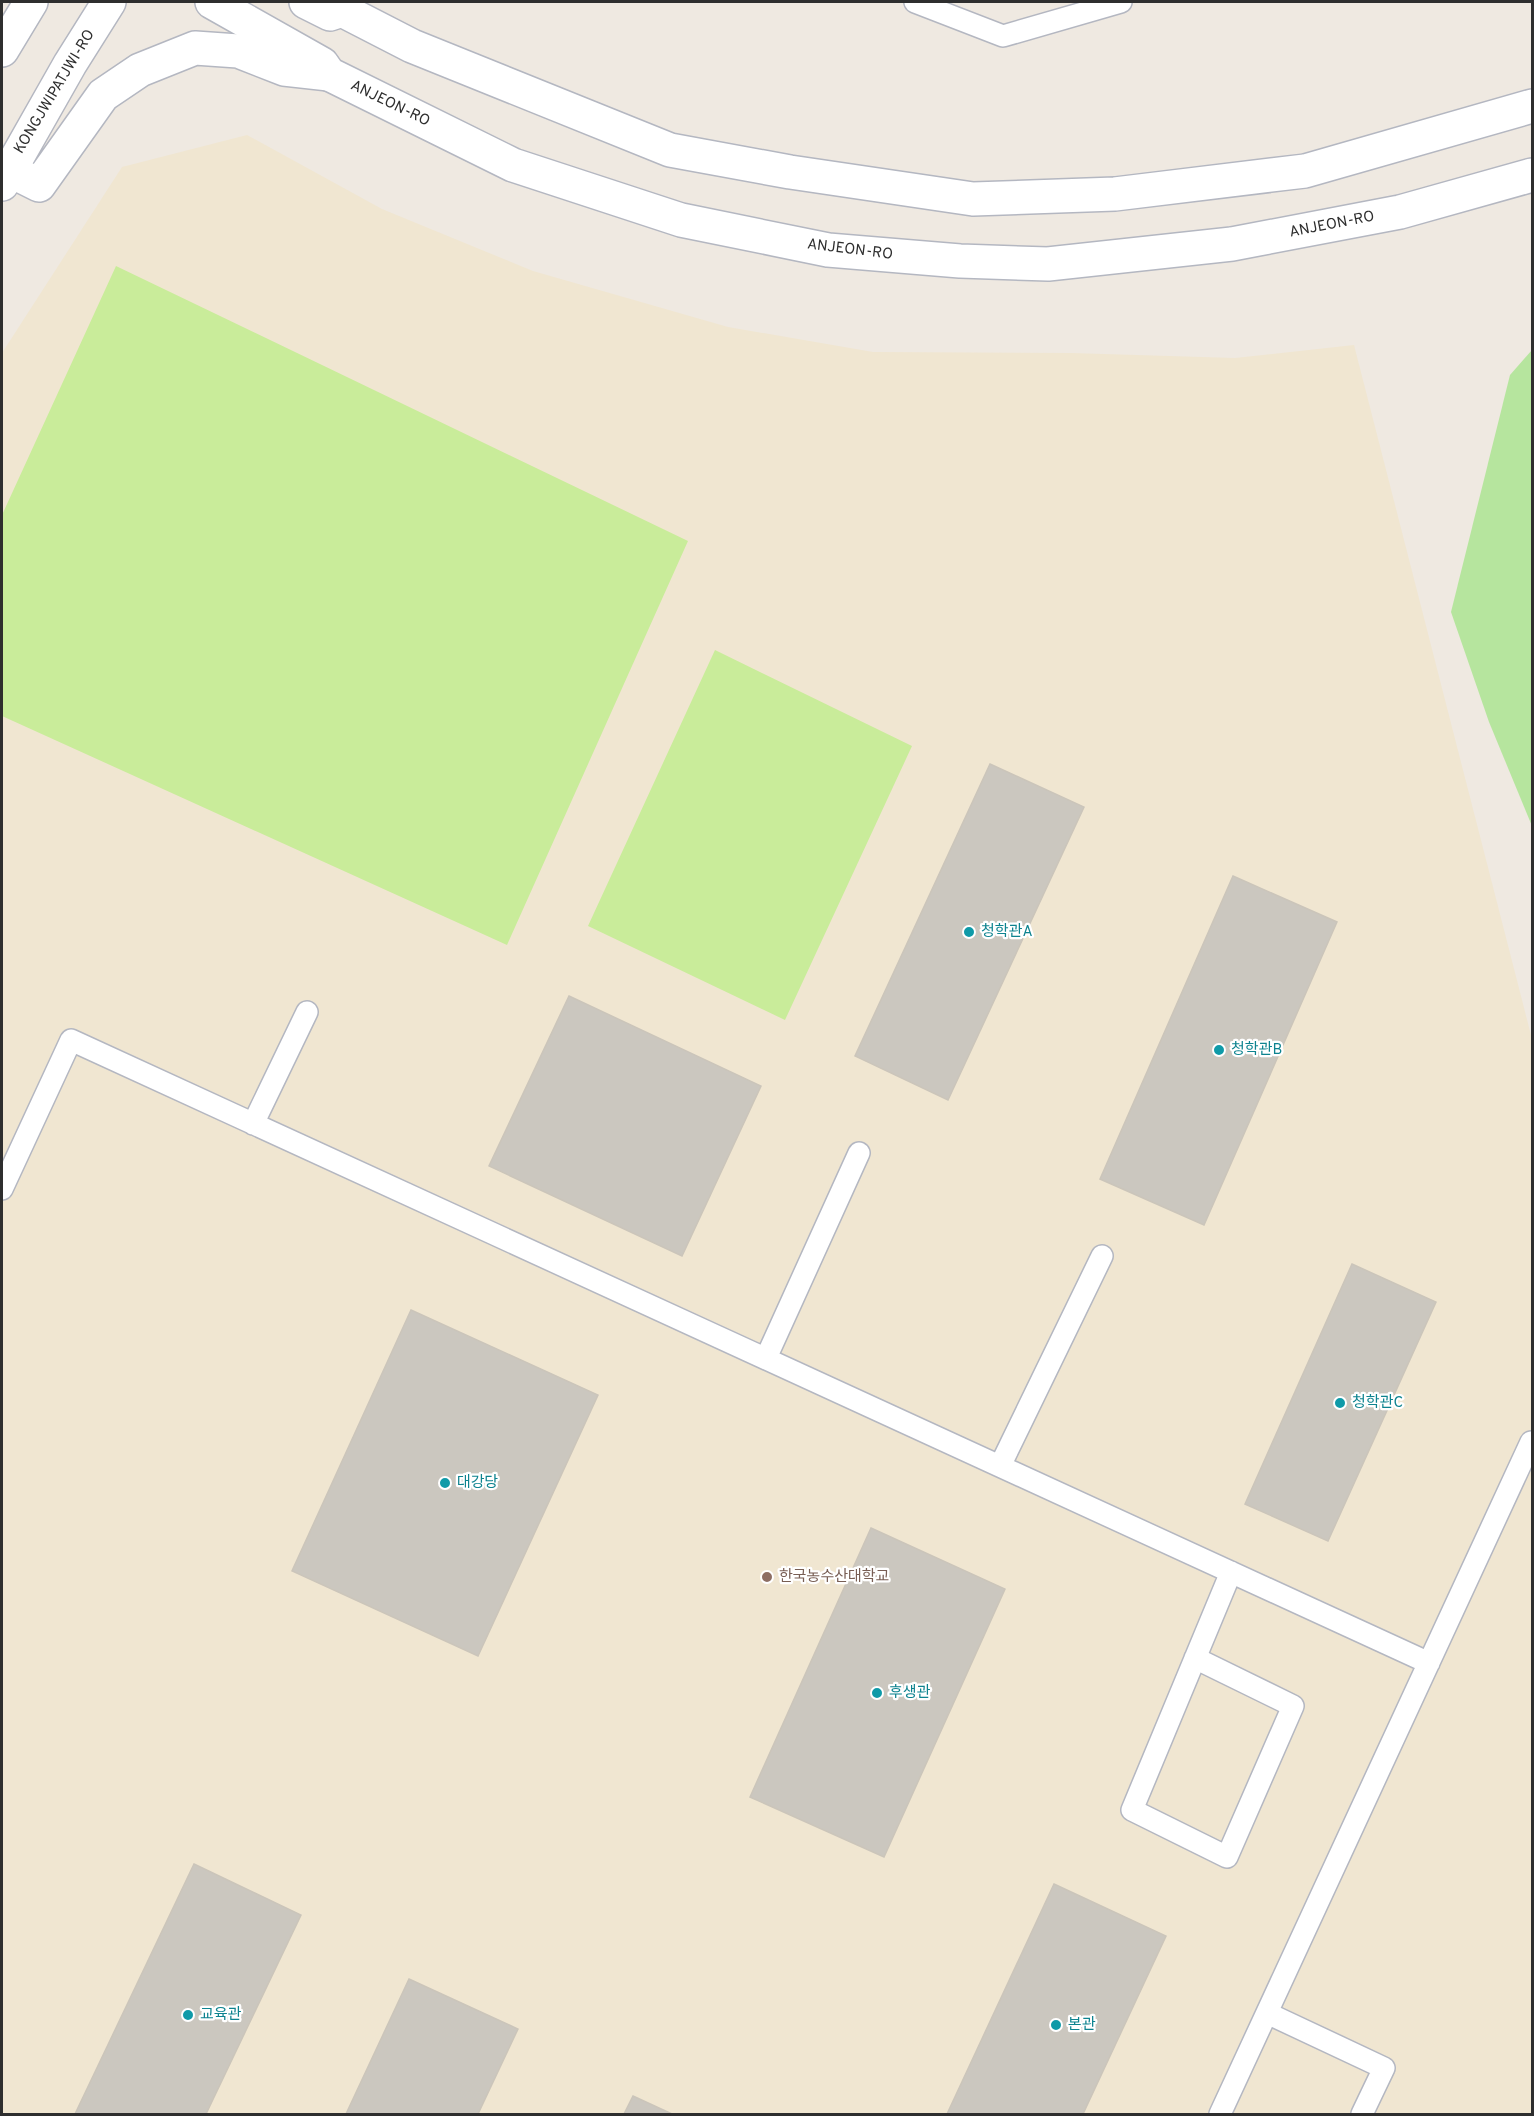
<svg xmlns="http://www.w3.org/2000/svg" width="1534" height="2116" viewBox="0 0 1534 2116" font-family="Overpass,'Noto Sans KR',sans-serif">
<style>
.education{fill:#f0e6d1}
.green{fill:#b6e59e}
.pitch{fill:#c9ec9a}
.building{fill:#cbc7bf;stroke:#cbc5ba;stroke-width:1.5}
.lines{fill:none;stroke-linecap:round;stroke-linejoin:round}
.service-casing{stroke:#b4b7c1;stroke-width:24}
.tertiary-casing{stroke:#b4b7c1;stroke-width:36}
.secondary-casing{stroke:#b4b7c1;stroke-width:36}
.service{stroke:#fff;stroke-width:21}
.tertiary{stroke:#fff;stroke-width:33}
.secondary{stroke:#fff;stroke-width:33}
.culture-dot{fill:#0f9aa8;stroke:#fff;stroke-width:2}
.education-dot{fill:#8d6e63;stroke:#fff;stroke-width:2}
.labels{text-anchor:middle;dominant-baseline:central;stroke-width:4.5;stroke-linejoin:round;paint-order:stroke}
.street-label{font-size:15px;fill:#2e2e2e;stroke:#fff}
.culture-label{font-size:15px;fill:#0d838f;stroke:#fff;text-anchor:start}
.education-label{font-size:15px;fill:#785e54;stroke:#fff;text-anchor:start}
</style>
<rect width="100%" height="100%" fill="#efe9e1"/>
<path class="education" d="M247 135 382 209 533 271 728 327 873 352 1071 353 1235 358 1354 345 1532 1039V2114H2V353L122 167Z"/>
<path class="green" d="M1532 350V826L1489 722 1451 612 1510 375Z"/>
<path class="pitch" d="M116 266 688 541 507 945 2 716V515Z
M715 650 912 746 785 1020 588 926Z"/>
<path class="building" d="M990 764 1084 807 948 1100 855 1056Z
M1233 876 1337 922 1204 1225 1100 1179Z
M569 996 761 1086 682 1256 489 1166Z
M1352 1264 1436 1302 1328 1541 1245 1504Z
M411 1310 598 1395 478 1656 292 1571Z
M871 1528 1005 1589 884 1857 750 1797Z
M194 1864 301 1915 206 2114H75Z
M1054 1884 1166 1936 1083 2114H947Z
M409 1979 518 2029 478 2114H346Z
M633 2096 672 2114H624Z"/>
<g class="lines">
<g class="service-casing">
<path id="service" d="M915 2 1003 36 1121 2
M253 1124 307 1012
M2 1189 71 1040 1429 1663
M766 1358 859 1153
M1000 1466 1102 1256
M1195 1658 1293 1706 1227 1857 1132 1810 1231 1572
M1267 2013 1384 2068 1362 2114
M1220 2114 1531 1442"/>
</g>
<g class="tertiary-casing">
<path id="tertiary" d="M212 2 322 64 329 74 513 165 681 220 828 250 960 261 1048 264 1232 244 1400 212 1532 175
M306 2 330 14 342 10 412 46 670 150 790 172 973 199 1115 194 1305 171 1532 106"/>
</g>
<g class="secondary-casing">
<path id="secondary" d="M342 10 344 2
M2 50 31 2
M9 170 39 185 103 95 140 70 195 48 238 51 284 69 329 74
M2 184 70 64 109 2"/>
</g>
<use href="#service" class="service"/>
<use href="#tertiary" class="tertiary"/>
<use href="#secondary" class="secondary"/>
</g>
<g class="culture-dot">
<circle cx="969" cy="932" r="6"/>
<circle cx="1219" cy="1050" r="6"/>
<circle cx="1340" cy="1403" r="6"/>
<circle cx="445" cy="1483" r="6"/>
<circle cx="877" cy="1693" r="6"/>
<circle cx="188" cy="2015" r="6"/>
<circle cx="1056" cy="2025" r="6"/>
</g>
<circle class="education-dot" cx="767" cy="1577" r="6"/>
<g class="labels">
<g class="street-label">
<text transform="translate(55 92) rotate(-59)">KONGJWIPATJWI-RO</text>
<text transform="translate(390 104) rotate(26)">ANJEON-RO</text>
<text transform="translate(1332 225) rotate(-11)">ANJEON-RO</text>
<text transform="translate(850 250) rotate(7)">ANJEON-RO</text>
</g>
<g class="culture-label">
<text x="981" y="932">청학관A</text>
<text x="1231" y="1050">청학관B</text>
<text x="1352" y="1403">청학관C</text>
<text x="457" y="1483">대강당</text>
<text x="889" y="1693">후생관</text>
<text x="200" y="2015">교육관</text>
<text x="1068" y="2025">본관</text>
</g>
<g class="education-label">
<text x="779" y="1577">한국농수산대학교</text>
</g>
</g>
<rect width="1534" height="2116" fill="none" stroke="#2e2e2e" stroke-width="6"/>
</svg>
